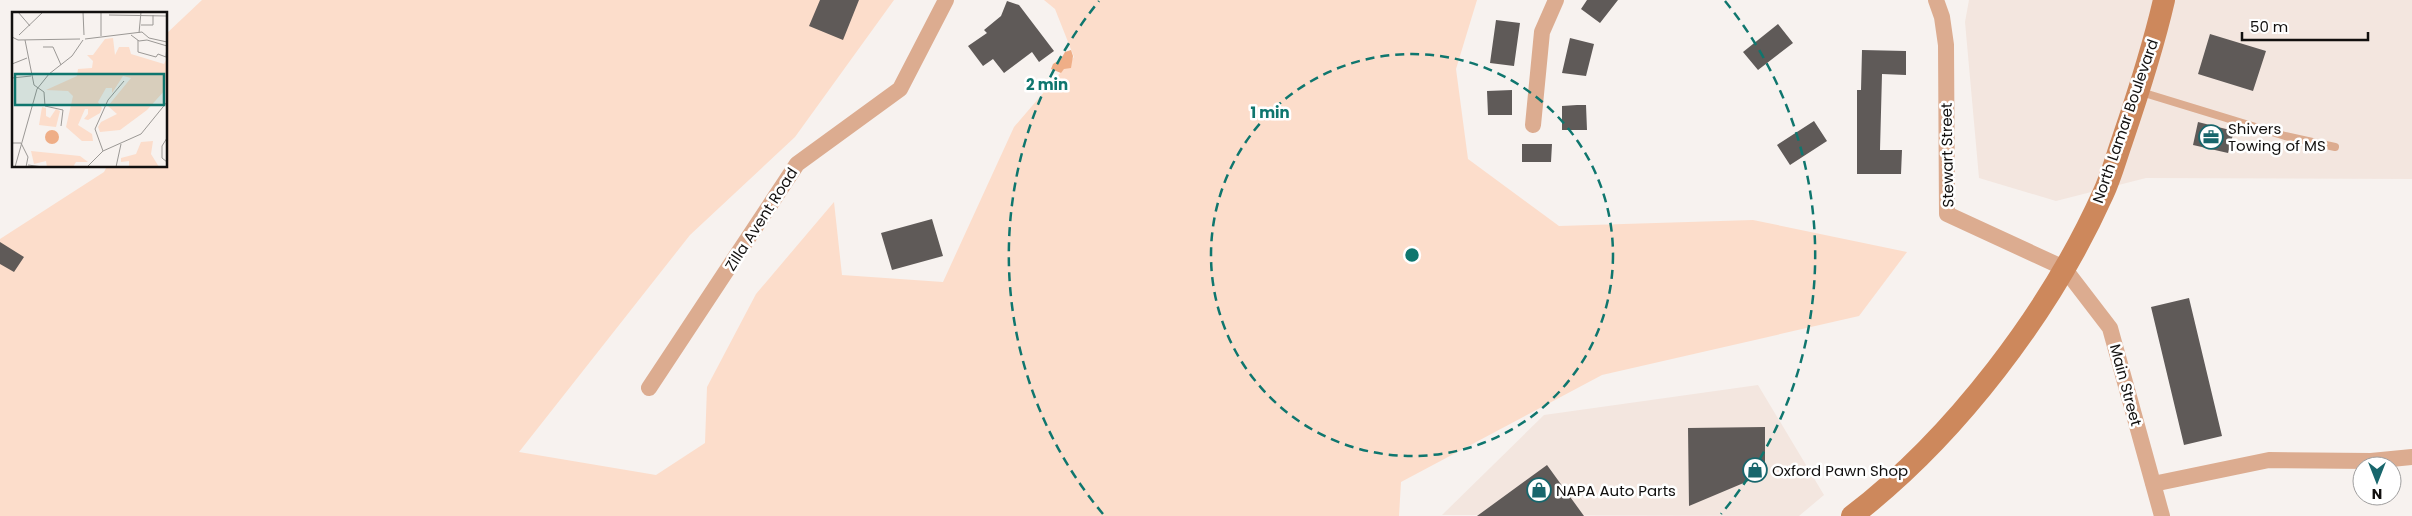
<svg xmlns="http://www.w3.org/2000/svg" width="2412" height="516" viewBox="0 0 2412 516" font-family="Poppins,sans-serif">
<style>
.built{fill:#f3e6df}
.green{fill:#fcddcb}
.water{fill:#efae87}
.building{fill:#5f5a58}
.lines{fill:none;stroke-linecap:round;stroke-linejoin:round}
.lane{stroke:#dcac90;stroke-width:8}
.street{stroke:#dcac90;stroke-width:16}
.secondary{stroke:#cd885c;stroke-width:22}
.ring{fill:none;stroke:#0f766e;stroke-width:2.5;stroke-dasharray:9 6}
.labels{text-anchor:middle;dominant-baseline:central;stroke-width:5;stroke-linejoin:round;paint-order:stroke}
.street-label{font-size:15px;fill:#12100f;stroke:#fff}
.poi-label{font-size:15px;fill:#12100f;stroke:#fff;text-anchor:start}
.inset-road{fill:none;stroke:#9b9895;stroke-width:1}
.view{fill:#0f766e;fill-opacity:0.15;stroke:#0f766e;stroke-width:2.5}
.inset-edge{fill:none;stroke:#12100f;stroke-width:2.5}
.centre{fill:#0f766e;stroke:#fff;stroke-width:2.5}
.ring-label{font-size:15px;text-anchor:middle;font-weight:bold;fill:#0f766e;stroke:#fff;stroke-width:5;stroke-linejoin:round;paint-order:stroke}
</style>
<rect width="100%" height="100%" fill="#f7f2ef"/>
<path class="built" d="M1969 0H2412V179L2146 178 2056 201 1979 178 1965 22Z
M1758 385 1824 495 1799 516 1442 515 1544 415Z"/>
<path class="green" d="M202 0H894L795 137 690 235 519 452 656 475 705 443 707 387 756 294 834 202 842 275 943 282 1014 127 1074 57 1055 9 1044 0H1477L1456 69 1468 159 1559 226 1753 220 1907 252 1859 316 1602 375 1401 482 1399 516H0V239L104 172 107 166H166V34Z"/>
<path class="water" d="M1071 50 1073 56 1071 68 1064 69 1061 73 1051 69 1053 64 1061 59 1065 52Z"/>
<path class="building" d="M820 0H859L843 40 809 26Z
M1587 0H1618L1600 23 1581 9Z
M1007 1 1019 5 1054 51 1039 62 1032 52 1004 73 993 59 983 66 968 46 987 33 984 30 1001 16Z
M1496 20 1520 23 1514 66 1490 63Z
M1778 24 1793 43 1758 70 1743 52Z
M2210 34 2266 51 2253 91 2198 74Z
M1570 38 1594 44 1586 76 1562 73Z
M1862 50 1906 51V75L1882 74 1880 150H1902L1901 174H1857V90H1861Z
M1512 90V115H1488L1487 91Z
M1577 105H1586L1587 130H1562V106Z
M1814 121 1827 141 1790 165 1777 145Z
M2198 122 2234 131 2228 153 2193 145Z
M1522 144H1552L1551 162H1522Z
M932 219 943 256 892 270 881 233Z
M0 242 24 257 14 272 0 264Z
M2189 298 2222 436 2184 445 2151 307Z
M1765 427V474L1689 506 1688 428Z
M1547 465 1584 516H1477Z"/>
<g class="lines">
<path class="lane" d="M2141 92 2285 136 2335 147"/>
<path class="street" d="M1936 0 1942 17 1946 45 1947 214 2064 268 2110 328 2162 516
M1533 125 1542 32 1556 0
M649 388 797 164 900 89 946 0
M2153 484 2269 460 2371 461 2412 457"/>
<path class="secondary" d="M1852 516C1955 437 2050 312 2103 194 2111 177 2116 158 2122 141 2138 94 2153 48 2164 0"/>
</g>
<g class="ring">
<circle cx="1412" cy="255" r="201"/>
<path d="M1103 514A403 403 0 0 1 1099 1M1725 1A403 403 0 0 1 1721 514"/>
</g>
<defs>
<g id="office-ring" transform="scale(1.25)"><circle r="9.5" fill="#fff" stroke="#18666c" stroke-width="1.5"/><path d="M-6-3h4V-5.5h4V-3h4V5H-6ZM-1-4.5V-3h2v-1.5ZM-6 0V1H6V0Z" fill="#18666c"/></g>
<g id="shop-ring" transform="scale(1.25)"><circle r="9.5" fill="#fff" stroke="#18666c" stroke-width="1.5"/><path d="M-5-2.5h2.3a2.7 3.5 0 0 1 5.4 0H5L5.5 6h-11ZM-1.5-2.5h3a1.5 2.3 0 0 0-3 0Z" fill="#18666c"/></g>
</defs>
<g fill-rule="evenodd">
<use href="#office-ring" x="2211" y="137"/>
<use href="#shop-ring" x="1755" y="470"/>
<use href="#shop-ring" x="1539" y="490"/>
</g>
<g class="labels">
<g class="street-label">
<text transform="translate(2125 121) rotate(-71)">North Lamar Boulevard</text>
<text transform="translate(1947 155) rotate(-91)">Stewart Street</text>
<text transform="translate(761 219) rotate(-57)">Zilla Avent Road</text>
<text transform="translate(2126 385) rotate(75)">Main Street</text>
</g>
<g class="poi-label">
<text x="2228" y="128">Shivers<tspan x="2228" dy="17">Towing of MS</tspan></text>
<text x="1772" y="470">Oxford Pawn Shop</text>
<text x="1556" y="490">NAPA Auto Parts</text>
</g>
</g>
<g transform="translate(12 12)">
<rect width="155" height="155" fill="#f7f2ef"/>
<path d="M101 26 103 43 107 35H117L119 42 152 52 155 46 153 78 135 98 108 118 88 120 86 115 89 110 105 102 96 94 119 66 111 64 100 81V76H94L86 90 90 96 88 101 76 108 72 107 76 102V97H73L66 113 80 122 81 129H70L54 115 61 84 56 79 34 78 65 64 66 57 80 56 81 49 75 43H81L93 27ZM30 95 34 96V104L38 106 44 97 48 99 44 115 27 113ZM141 129 139 142 147 155H117V149L109 150V146L124 142 129 130ZM19 139 68 144 76 150H64L61 155H35L34 149 22 152Z" fill="#fcddcb"/>
<path d="M33 125a7 7 0 1 1 14 0a7 7 0 1 1-14 0Z" fill="#efae87"/>
<path class="inset-road" d="M6 0 18 14M71 0 72 23M89 0V24M97 3 155 4M129 13H141V3M127 21 129 0M7 23 31 0M119 23 127 29 135 28 155 34M0 25 6 28 68 27M73 27 130 20 137 26 155 30M13 28 22 73 32 80 33 94 51 98M126 28V40L144 45 146 42 154 45 155 34M31 35H41L49 53M0 52 15 46M0 66 19 64M49 114 51 98M155 126 150 134V146L155 150M0 131H9L16 145 14 155M91 139 83 117 96 88 112 69M16 153 31 155M3 155 25 77 37 62 60 44 71 28M75 155 91 139 129 122 155 90M104 155 109 132"/>
<path class="view" d="M3 62H152V93H3Z"/>
<rect width="155" height="155" class="inset-edge"/>
</g>
<circle cx="1412" cy="255" r="8" class="centre"/>
<g class="ring-label">
<text x="1047" y="90">2 min</text>
<text x="1270" y="118">1 min</text>
</g>
<g transform="translate(2377 481) rotate(180)"><circle r="24" fill="#ffffff" stroke="#a09f9f"/>
<path d="M0-4L9 19L0 12L-9 19Z" fill="#18666c"/>
<text y="-8" font-size="14" font-weight="bold" text-anchor="middle" fill="#12100f">N</text>
</g>
<path d="M2242 32v8h126v-8" fill="none" stroke="#12100f" stroke-width="2.5"/>
<text x="2250" y="32" font-size="15" fill="#12100f" stroke="#ffffff" stroke-width="4" paint-order="stroke">50 m</text>
</svg>
